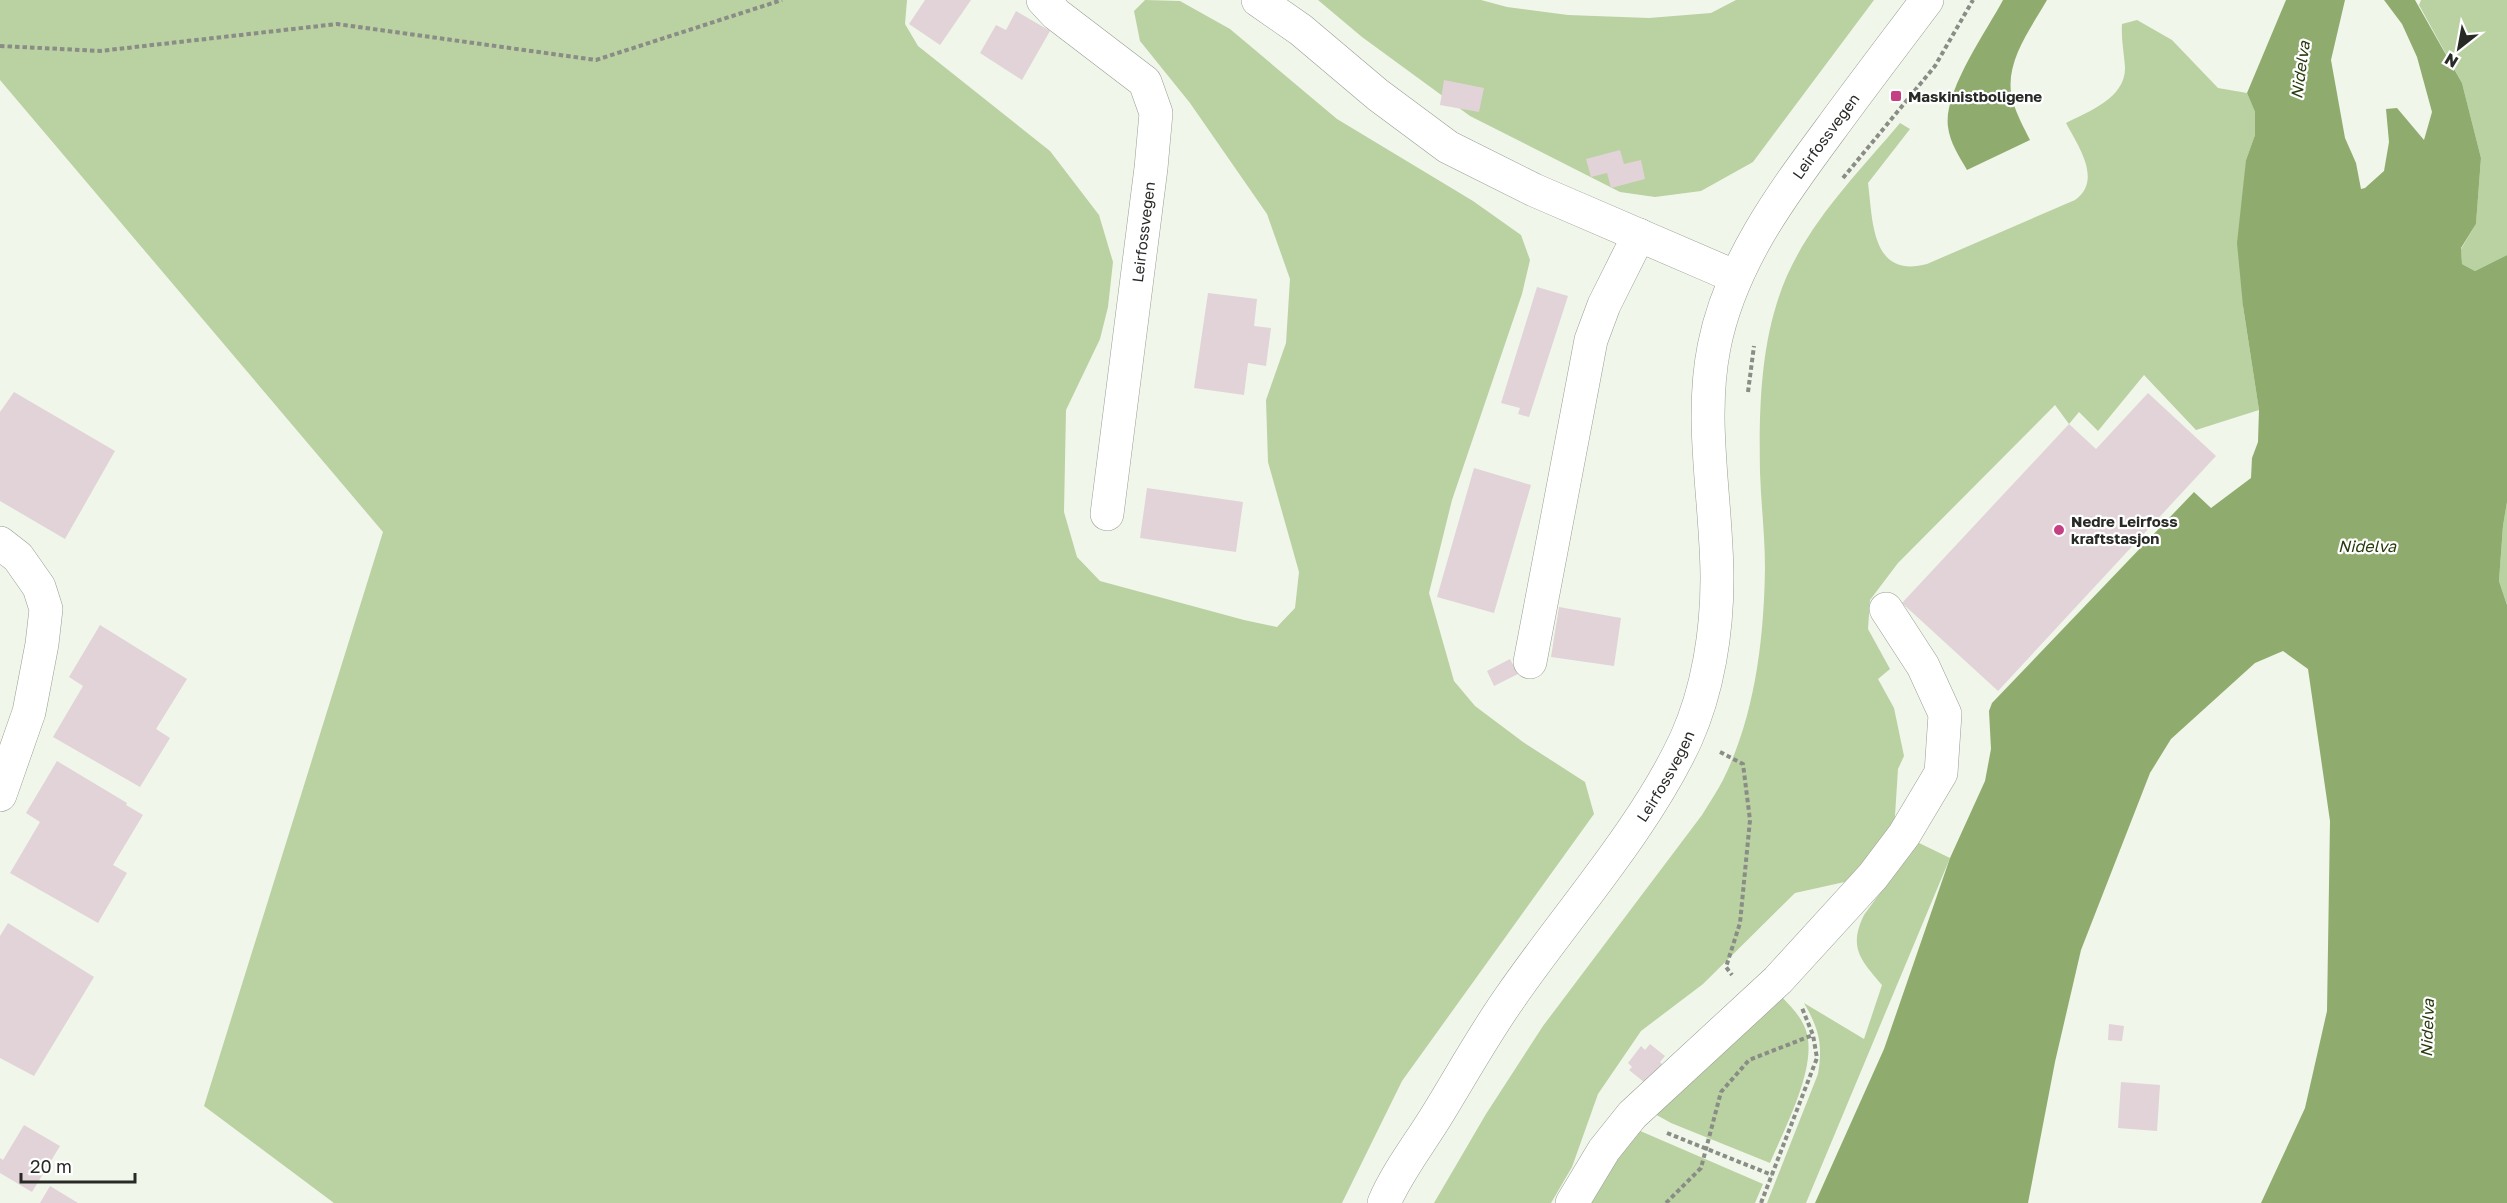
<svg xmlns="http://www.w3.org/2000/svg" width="2507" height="1203" viewBox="0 0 2507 1203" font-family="'Golos Text',sans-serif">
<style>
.green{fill:#bad1a2}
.water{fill:#8fac6e}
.building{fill:#e1d3d8}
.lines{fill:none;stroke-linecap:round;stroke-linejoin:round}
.minor-casing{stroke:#989e93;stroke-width:34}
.path{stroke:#898d85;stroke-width:4;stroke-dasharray:4.5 3;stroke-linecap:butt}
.minor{stroke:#fff;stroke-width:33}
.poi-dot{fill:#c54082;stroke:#fff;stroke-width:2}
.labels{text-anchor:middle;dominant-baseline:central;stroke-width:4.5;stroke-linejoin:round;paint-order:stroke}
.poi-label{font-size:15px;font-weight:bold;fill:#282a26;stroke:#fff;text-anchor:start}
.street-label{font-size:15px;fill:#282a26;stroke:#fff}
.water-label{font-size:16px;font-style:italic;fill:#2a3c0f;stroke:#fff}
</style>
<rect width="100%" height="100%" fill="#f0f6ea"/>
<path class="green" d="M0 0H907L905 24 918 46 1050 151 1099 215 1113 262 1108 307 1100 339 1066 410 1064 512 1077 557 1100 581 1244 620 1277 627 1295 608 1299 572 1268 462 1266 400 1286 343 1290 279 1267 214 1190 103 1140 41 1134 11 1145 0 1180 1 1230 29 1337 119 1473 201 1521 235 1530 260 1522 294 1452 500 1429 593 1454 681 1475 706 1523 742 1585 782 1594 814 1402 1081 1342 1203H334L204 1106 383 532 0 80Z
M1318 0H1481L1507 7 1568 15 1649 18 1711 13 1736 0H1874L1753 162 1701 191 1655 197 1620 192 1470 116 1362 37Z
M2421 0H2507V255L2475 271 2462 264 2461 249 2476 224 2481 158 2462 83 2419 5Z
M2137 20 2172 40 2218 88 2247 93 2255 112V135L2246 160 2243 306 2259 410 2196 430 2144 375 2098 431 2079 412 2069 424 2055 405 1898 563 1870 600 1868 629 1890 669 1878 679 1894 708 1904 756 1898 769 1894 831 1858 879 1795 893 1703 984 1641 1031 1598 1094 1572 1167 1551 1203H1434L1486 1114 1543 1026 1702 815C1709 803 1717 792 1723 780 1755 716 1764 639 1765 568 1765 536 1761 504 1760 472 1759 418 1760 358 1776 306 1797 233 1853 179 1900 123L1910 129 1868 183C1873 221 1871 279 1927 264L2075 200C2103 180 2078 146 2066 123 2089 111 2126 98 2125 67 2124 52 2121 39 2122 24Z
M2507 502V605L2499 581 2503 526Z
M1917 842 1950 858 1806 1203H1767L1818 1074C1823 1044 1819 1029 1804 1003L1864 1039 1882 985C1861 960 1848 948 1864 915Z
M1781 996C1792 1008 1803 1018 1807 1034 1816 1070 1784 1129 1770 1163L1671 1123 1653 1113Z
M1638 1130 1763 1184 1755 1203H1584Z"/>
<path class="water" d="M2003 0H2047C2030 30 2002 65 2013 102 2017 115 2024 128 2030 140L1967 170C1959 156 1950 143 1948 127 1943 92 1986 32 2003 0Z
M2286 0H2345L2331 60 2345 138 2356 163 2361 189 2365 188 2384 171 2389 142 2386 109 2397 108 2424 140 2432 112 2417 57 2402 24 2384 0H2415L2462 83 2481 158 2476 224 2461 248 2462 264 2475 271 2507 255V502L2503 526 2499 581 2507 605V1203H2261L2305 1108 2327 1011 2330 821 2308 669 2283 651 2255 663 2171 739 2150 773 2081 950 2055 1062 2028 1203H1815L1884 1049 1950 858 1985 781 1991 749 1989 711 1992 703 2194 492 2211 508 2251 478 2252 458 2258 442 2259 410 2243 306 2237 243 2246 160 2255 135V112L2247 93Z"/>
<path class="building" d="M925 0H971L940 45 909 24Z
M1016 11 1050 31 1022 80 980 53 996 25 1006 30Z
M1444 80 1484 88 1479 112 1440 105Z
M1620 150 1624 164 1641 160 1645 179 1611 188 1607 173 1591 177 1586 159Z
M1537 287 1568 296 1529 417 1518 414 1520 408 1501 403Z
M1208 293 1257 299 1254 326 1271 328 1266 366 1248 363 1244 395 1194 388Z
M14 392 115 451 65 539 0 501V412Z
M2148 393 2216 456 1998 691 1902 603 2069 424 2096 449Z
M1474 468 1531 485 1494 613 1437 597Z
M1147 488 1243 502 1236 552 1140 538Z
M1559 607 1621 618 1614 666 1551 657Z
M100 625 187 679 156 729 170 738 140 787 53 737 83 686 69 677Z
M1510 659 1518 674 1494 686 1487 671Z
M57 761 127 803 126 805 143 815 113 865 127 873 98 923 10 873 40 822 26 813Z
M8 923 94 977 34 1076 0 1058V936Z
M2109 1024 2124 1026 2122 1041 2108 1040Z
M1650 1044 1665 1056 1660 1062 1664 1066 1644 1082 1629 1070 1632 1067 1628 1063 1641 1046 1645 1050Z
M2121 1082 2160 1085 2157 1131 2118 1128Z
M24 1125 60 1146 32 1192 0 1173V1158L3 1160Z
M50 1186 78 1203H40Z"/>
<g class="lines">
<g class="minor-casing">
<g id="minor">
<path d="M1043 0 1056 14 1145 82 1156 113 1151 168 1107 514"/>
<path d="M1258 0 1301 30 1378 95 1448 147 1534 190 1736 277"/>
<path d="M0 543 18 557 39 587 46 609 42 644 29 712 0 795"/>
<path d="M1530 662 1591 340 1604 305 1639 235"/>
<path id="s1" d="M1384 1203C1397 1172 1420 1143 1437 1115 1461 1076 1483 1036 1509 999 1566 916 1644 830 1686 739 1708 690 1717 632 1717 579 1717 502 1699 423 1714 347 1730 265 1780 197 1829 131 1861 87 1894 44 1927 0"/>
<path d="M1572 1203 1604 1150 1632 1115 1778 980 1873 876 1904 835 1941 773 1945 714 1923 666 1886 609"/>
</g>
</g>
<path class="path" d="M0 46 100 51 337 24 596 60 782 0
M1843 178 1935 66 1973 0
M1748 392 1754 346
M1720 752 1743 764 1750 820 1740 923 1726 967 1732 975
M1667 1133 1772 1175
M1666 1203 1701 1168 1721 1092 1749 1060 1813 1035
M1761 1203 1817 1058 1813 1035 1802 1008"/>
<use href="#minor" class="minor"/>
</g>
<g class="poi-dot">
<rect x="1890" y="90" width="12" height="12" rx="3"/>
<circle cx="2059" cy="530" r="6"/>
</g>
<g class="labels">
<g class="poi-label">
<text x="1908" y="96">Maskinistboligene</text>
<text x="2071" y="521">Nedre Leirfoss<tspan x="2071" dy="17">kraftstasjon</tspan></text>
</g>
<g class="street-label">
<text stroke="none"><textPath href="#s1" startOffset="1192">Leirfossvegen</textPath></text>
<text transform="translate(1143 232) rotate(-83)">Leirfossvegen</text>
<text stroke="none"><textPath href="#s1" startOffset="512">Leirfossvegen</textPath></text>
</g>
<g class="water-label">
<text transform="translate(2300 70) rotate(-82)">Nidelva</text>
<text x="2367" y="546">Nidelva</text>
<text transform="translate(2427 1028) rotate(-88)">Nidelva</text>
</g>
</g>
<g transform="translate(2459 48) rotate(211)" stroke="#ffffff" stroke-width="4.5" paint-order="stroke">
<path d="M0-4.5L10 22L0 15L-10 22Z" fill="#282a26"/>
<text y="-9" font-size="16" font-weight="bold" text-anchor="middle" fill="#282a26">N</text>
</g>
<path d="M21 1173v9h114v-9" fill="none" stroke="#282a26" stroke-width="3"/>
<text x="30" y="1173" font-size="18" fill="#282a26" stroke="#ffffff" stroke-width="4.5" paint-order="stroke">20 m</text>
</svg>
